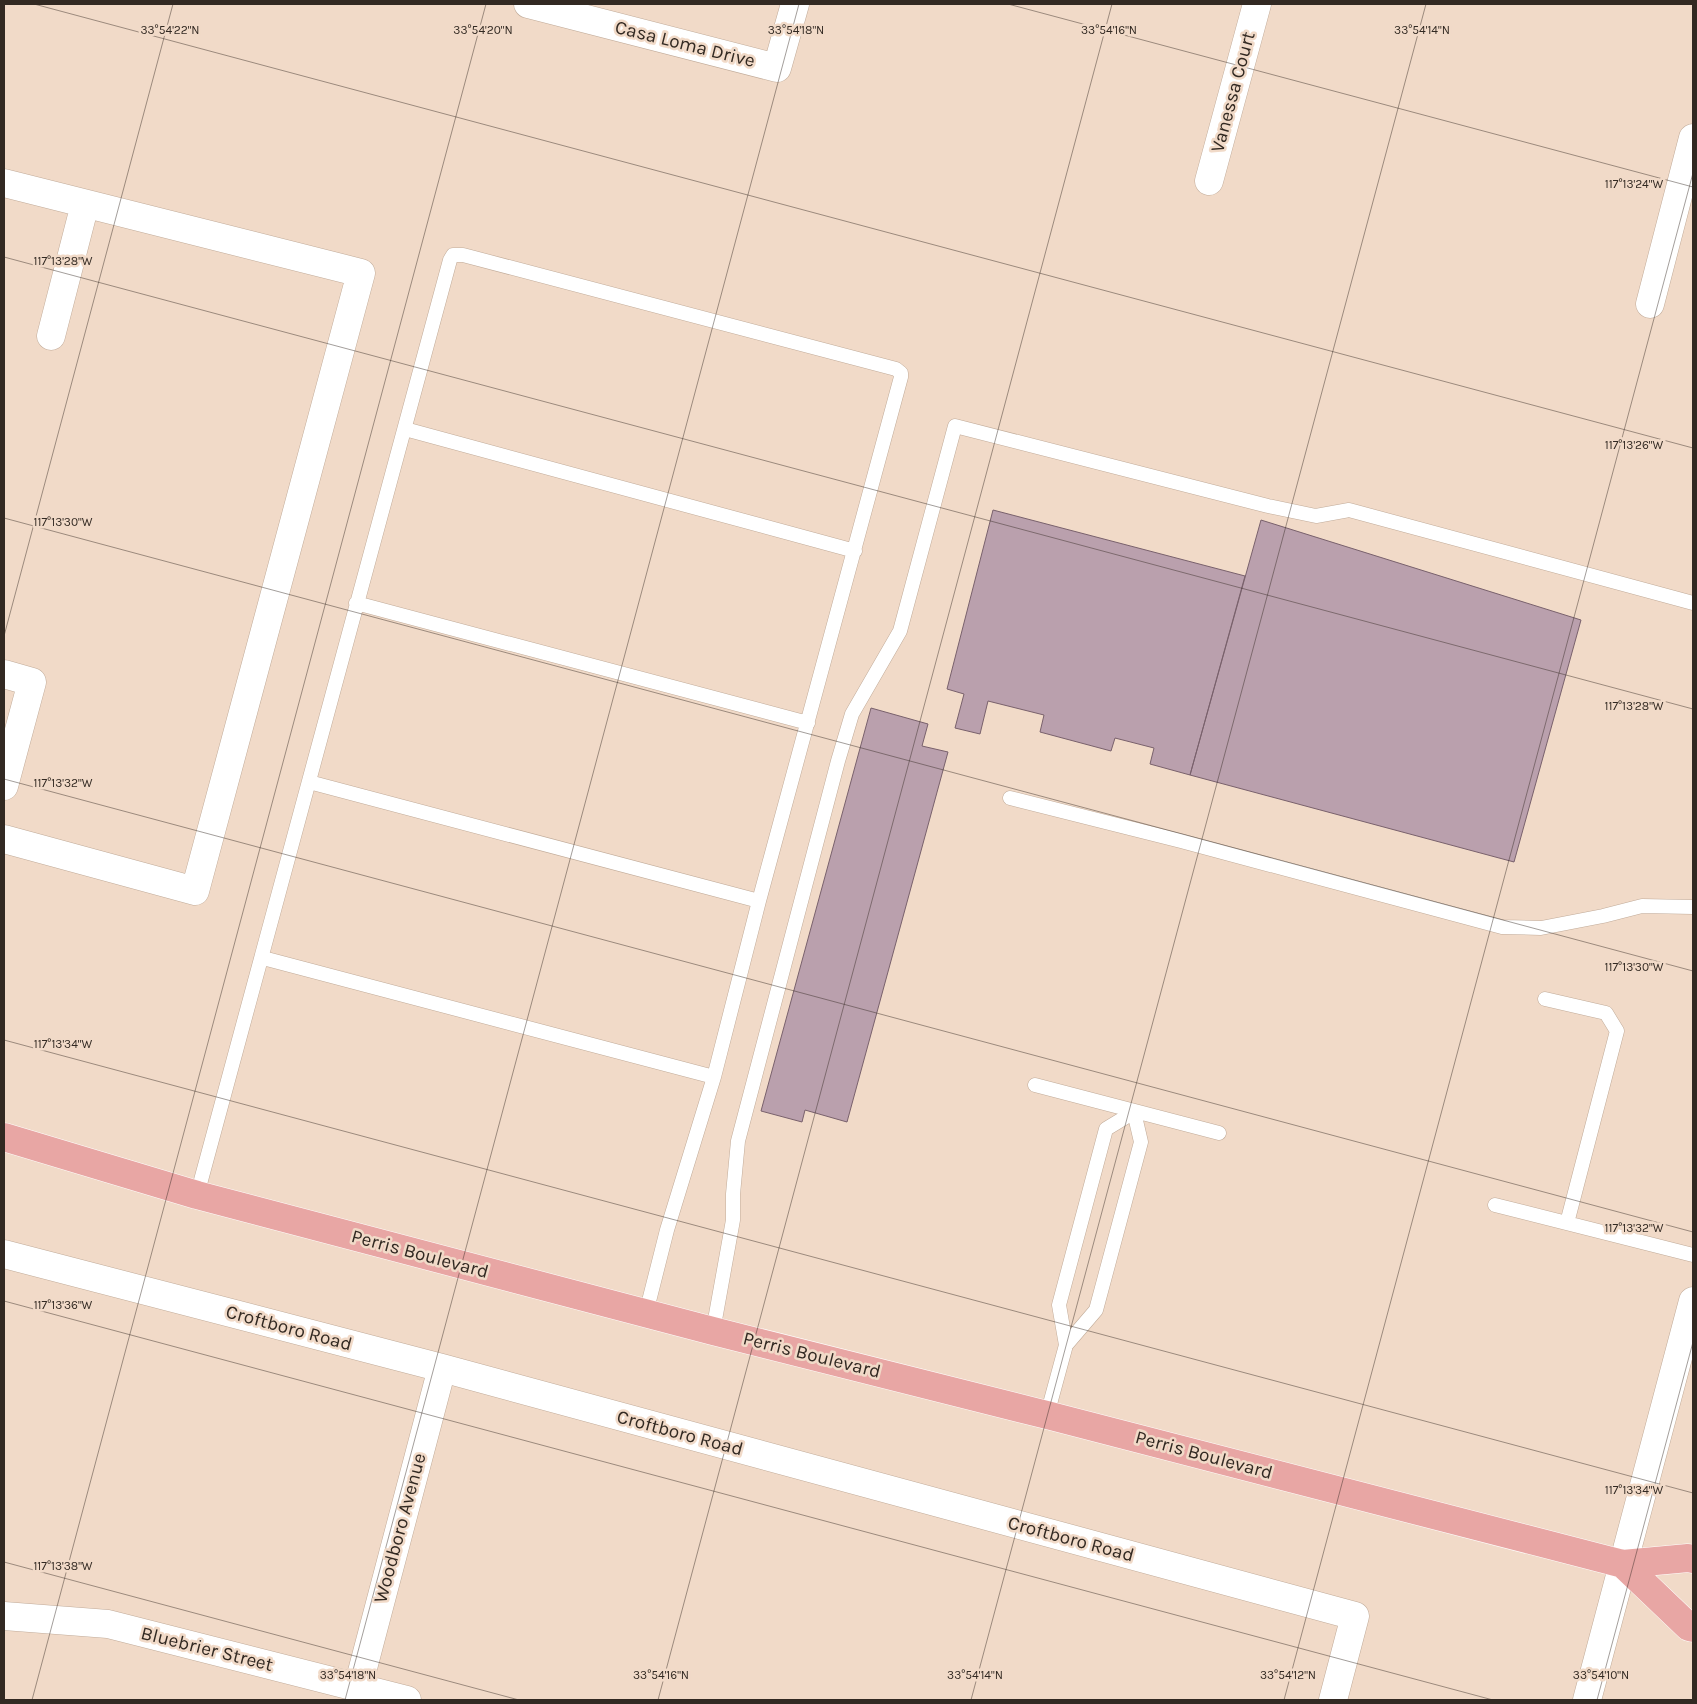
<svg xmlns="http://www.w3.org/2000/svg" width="1697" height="1704" viewBox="0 0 1697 1704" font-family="Karla,sans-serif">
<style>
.building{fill:#baa0ad;stroke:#79616c}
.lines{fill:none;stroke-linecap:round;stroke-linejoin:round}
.service-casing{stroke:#c1ab99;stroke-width:15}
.minor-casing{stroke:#c1ab99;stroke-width:29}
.tertiary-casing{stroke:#c1ab99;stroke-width:29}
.primary-casing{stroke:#fff;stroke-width:29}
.service{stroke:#fff;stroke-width:14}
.minor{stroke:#fff;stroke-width:28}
.tertiary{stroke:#fff;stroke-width:28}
.primary{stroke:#e8a6a4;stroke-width:28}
.ticks{fill:none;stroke:#322922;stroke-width:1;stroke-opacity:0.45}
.labels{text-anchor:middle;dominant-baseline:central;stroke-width:5;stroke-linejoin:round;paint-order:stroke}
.street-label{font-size:19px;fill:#322922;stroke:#f1dac8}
.ticks-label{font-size:12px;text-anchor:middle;fill:#322922;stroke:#f1dac8;stroke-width:5;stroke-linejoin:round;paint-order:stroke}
</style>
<rect width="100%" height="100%" fill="#f1dac8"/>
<path class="building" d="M993 510 1245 576 1190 775 1150 764 1154 748 1115 738 1111 751 1040 732 1044 715 988 701 980 734 955 728 964 694 947 689Z
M1261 520 1581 620 1514 862 1190 775Z
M871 708 928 724 922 746 948 752 847 1122 805 1110 802 1122 761 1111Z"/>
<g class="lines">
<g class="service-casing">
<path id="service" d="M405 429 855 551
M356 603 808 723
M309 782 759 901
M1010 798 1181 841 1502 927 1541 928 1603 916 1642 906 1693 907
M263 958 714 1077
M1545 999 1606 1013 1617 1031 1567 1223
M1035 1085 1219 1133
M197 1195 450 260 453 255H463L896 369 901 373V377L759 901 714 1077 667 1230 646 1313
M1495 1205 1693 1255
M713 1331 733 1220V1194L738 1141 838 761 852 714 900 631 955 426 1268 506 1316 516 1349 510 1693 603
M1066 1345 1059 1305 1106 1129 1134 1112
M1047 1415 1066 1345 1096 1310 1141 1142 1134 1112"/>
</g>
<g class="minor-casing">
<path id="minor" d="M528 4 777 68 795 4
M1209 181 1257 4
M4 183 361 273 195 891 4 839
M1650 304 1693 138
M51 336 85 204
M4 674 32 682 4 786
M4 1254 442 1368 1355 1616 1333 1700
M4 1616 108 1624 407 1700
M358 1687 442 1368"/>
</g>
<g class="tertiary-casing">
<path id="tertiary" d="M1587 1700 1693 1301"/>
</g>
<g class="primary-casing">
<path id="primary" d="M4 1137 197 1195 713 1331 1047 1415 1623 1564 1688 1558 1693 1559
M1623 1564 1689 1627 1693 1628"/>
</g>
<use href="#service" class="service"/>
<use href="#minor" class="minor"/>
<use href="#tertiary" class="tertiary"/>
<use href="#primary" class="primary"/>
</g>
<path class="ticks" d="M34 4 1693 448M1008 4 1693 187M4 257 1693 709M4 518 1693 971M4 636 173 4M4 779 1693 1232M4 1040 1693 1493M4 1301 1493 1700M4 1562 519 1700M32 1700 486 4M345 1700 799 4M658 1700 1112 4M971 1700 1426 4M1284 1700 1693 173M1597 1700 1693 1342"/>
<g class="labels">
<g class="street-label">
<text transform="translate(685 44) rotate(14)">Casa Loma Drive</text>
<text transform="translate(1233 92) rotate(-75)">Vanessa Court</text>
<text transform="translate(420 1254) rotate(15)">Perris Boulevard</text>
<text transform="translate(289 1328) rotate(15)">Croftboro Road</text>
<text transform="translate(812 1355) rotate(14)">Perris Boulevard</text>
<text transform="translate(680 1433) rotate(15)">Croftboro Road</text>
<text transform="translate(1204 1455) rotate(15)">Perris Boulevard</text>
<text transform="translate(400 1528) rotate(-75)">Woodboro Avenue</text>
<text transform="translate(1071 1539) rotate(15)">Croftboro Road</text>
<text transform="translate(207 1649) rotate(14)">Bluebrier Street</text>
</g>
</g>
<g class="ticks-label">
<text x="170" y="34">33°54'22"N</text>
<text x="483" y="34">33°54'20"N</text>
<text x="796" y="34">33°54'18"N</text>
<text x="1109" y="34">33°54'16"N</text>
<text x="1422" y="34">33°54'14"N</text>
<text x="1634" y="188">117°13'24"W</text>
<text x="63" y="265">117°13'28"W</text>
<text x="1634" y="449">117°13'26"W</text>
<text x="63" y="526">117°13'30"W</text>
<text x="1634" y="710">117°13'28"W</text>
<text x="63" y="787">117°13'32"W</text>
<text x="1634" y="971">117°13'30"W</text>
<text x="63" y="1048">117°13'34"W</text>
<text x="1634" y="1232">117°13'32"W</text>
<text x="63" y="1309">117°13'36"W</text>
<text x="1634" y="1494">117°13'34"W</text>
<text x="63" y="1570">117°13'38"W</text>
<text x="348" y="1679">33°54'18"N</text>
<text x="661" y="1679">33°54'16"N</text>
<text x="975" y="1679">33°54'14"N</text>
<text x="1288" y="1679">33°54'12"N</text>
<text x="1601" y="1679">33°54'10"N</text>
</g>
<rect width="1697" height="1704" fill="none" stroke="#322922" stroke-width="10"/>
</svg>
